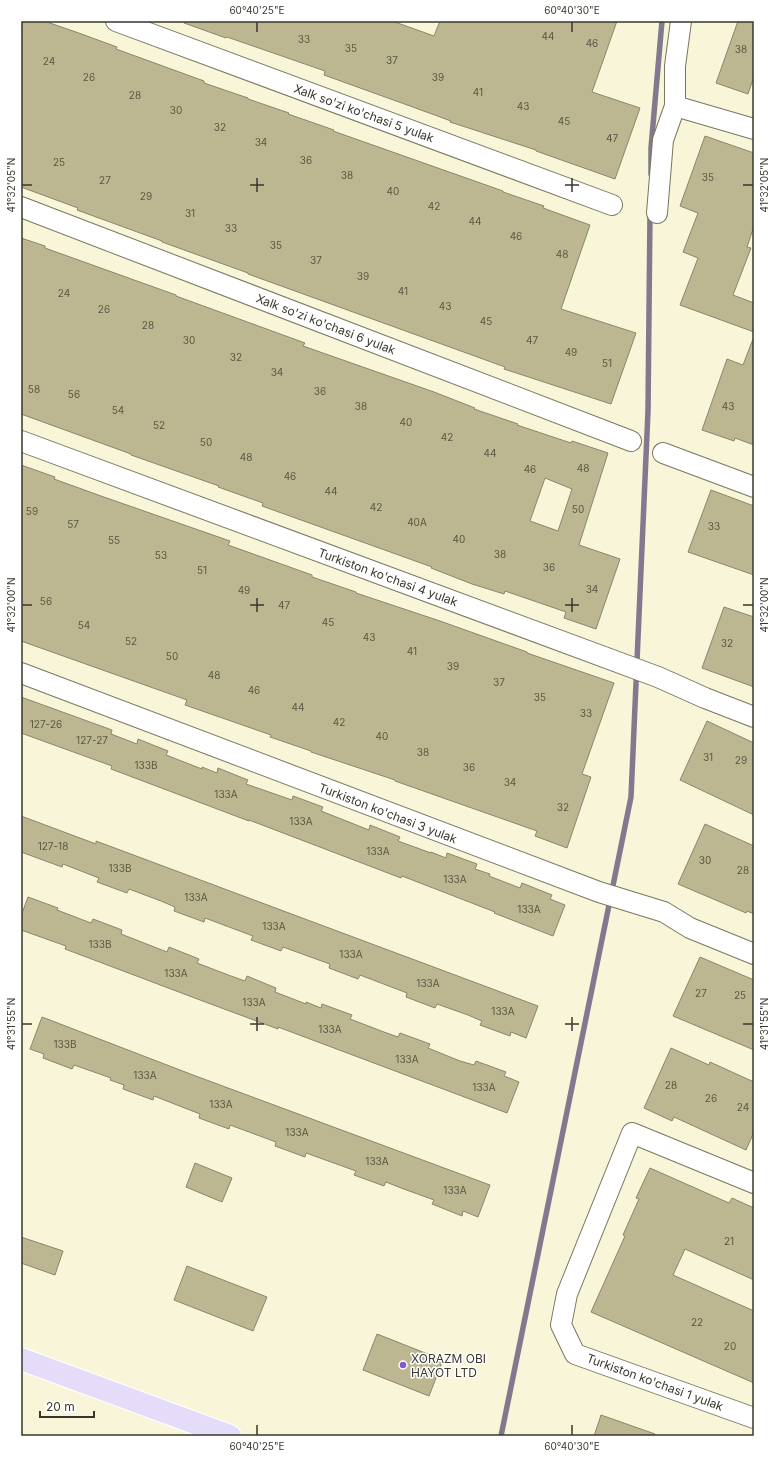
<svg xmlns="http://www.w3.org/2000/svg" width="775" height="1457" viewBox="0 0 775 1457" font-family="Inter,sans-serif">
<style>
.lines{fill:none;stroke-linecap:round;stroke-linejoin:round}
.stream{stroke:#82798f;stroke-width:5.5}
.building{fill:#bcb790;stroke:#89866c;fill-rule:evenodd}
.street-casing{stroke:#7a775e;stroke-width:22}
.primary-casing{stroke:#fff;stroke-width:24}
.street{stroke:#fff;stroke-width:20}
.primary{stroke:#e5dcfa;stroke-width:22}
.ticks{fill:none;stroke:#39372c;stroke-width:1.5}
.poi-dot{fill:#8857d0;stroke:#fff;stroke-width:1.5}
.labels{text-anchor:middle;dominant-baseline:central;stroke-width:3;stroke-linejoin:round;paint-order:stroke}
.number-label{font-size:10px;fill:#5a5745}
.street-label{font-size:12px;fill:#39372c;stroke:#fff}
.poi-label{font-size:12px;fill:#39372c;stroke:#fff;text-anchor:start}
.neatline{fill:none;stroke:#39372c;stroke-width:1.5}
.ticks-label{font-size:10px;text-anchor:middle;fill:#39372c}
</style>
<rect width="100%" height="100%" fill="#f8f5d9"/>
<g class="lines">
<path class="stream" d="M651 174V148L662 21
M501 1436 631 797 648 411 650 213"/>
</g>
<path class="building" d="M21 21H44L76 32 117 47 116 49 204 81V83L248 98V99L289 113 288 114 334 130 333 131 503 191V192L544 206 543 208 590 225 561 309 636 333 611 404 504 369 505 367 248 274V273L162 242V241L77 210 78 208 21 187Z
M184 21H392L434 36 440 21H617L592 92 640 108 615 179 536 151V150L450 122 451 121 410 106 324 75 325 71 227 37 226 38 184 23Z
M738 21H754V76L748 94 716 83Z
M705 136 754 153V226L747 247 751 248 733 295 754 303V332L680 305 698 258 683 252 698 213 680 206Z
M21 238 45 246V248L176 295V296L305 343 303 346 434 392 475 408 474 409 518 424 517 425 571 443 572 441 608 453 579 545 620 559 596 629 564 618 566 612 505 591 504 594 472 584 431 568 432 567 262 506 263 503 218 487 219 486 131 455V454L21 414ZM545 478 572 489 558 531 530 521Z
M753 339H754V445L735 438 734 441 702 430 727 359 743 365Z
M21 465 55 477 54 479 101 496 230 541 228 545 312 575V577L356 592V593L440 621 527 652V653L614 683 582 774 591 777 567 848 535 836 537 831 395 781V780L311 752V751L270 737 271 735 185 705 187 700 21 641Z
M711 490 754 506V575L688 552Z
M724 607 754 617V687L702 668Z
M21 697 112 730 111 734 137 744 138 739 168 751 166 755 202 769V767L217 773 218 768 248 780 246 784 292 800 293 796 323 807 321 811 369 830 370 825 400 837 398 841 431 853V852L446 858 447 853 477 864 475 869 490 874 489 876 520 888 522 883 552 895 550 899 565 905 553 936 494 913 495 912 402 876 401 878 249 820V821L111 769 112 766 21 733Z
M707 721 754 743V815L680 780Z
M21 816 96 844V841L538 1006 526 1038 511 1032 510 1036 480 1025 482 1021 468 1015 437 1004 435 1008 406 997 407 993 360 975 358 979 329 968 330 964 316 959 283 947 281 951 251 940 253 936 205 918 204 922 174 911 175 907 161 901 129 889 127 893 97 882 99 878 63 864 62 867 21 852Z
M705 824 754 846V914L747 911 746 913 678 884Z
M28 897 58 908 57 910 91 923 93 919 122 930 121 934 167 952 169 947 199 959 197 963 231 976 245 981 247 976 276 988 275 992 306 1004V1002L321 1008 322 1004 352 1015 350 1019 384 1032 398 1037 400 1033 430 1044 428 1048 460 1061 474 1065 476 1061 506 1072 504 1076 519 1082 507 1113 278 1027V1029L200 1000 65 949 66 946 21 930V916Z
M700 957 754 980V1050L673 1016Z
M42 1017 193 1075 490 1185 478 1217 463 1211 462 1216 432 1204 434 1200 401 1188 386 1182 384 1186 354 1175 356 1171 306 1153 305 1157 275 1146 276 1142 230 1125 229 1129 199 1118 200 1114 154 1096 153 1100 123 1089 124 1085 110 1080 111 1078 74 1065 72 1069 43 1058 44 1054 30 1049Z
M671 1048 709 1065 710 1062 754 1082V1132L746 1150 674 1117 672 1121 644 1108Z
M195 1163 232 1178 222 1202 186 1187Z
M650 1168 729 1203 732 1198 754 1208V1280L685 1249 673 1275 754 1311V1383L591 1312 625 1236 623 1235 639 1199 636 1198Z
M21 1237 63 1251 55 1275 21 1263Z
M187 1266 267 1297 253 1331 174 1300Z
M377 1334 443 1360 429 1396 363 1370Z
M601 1415 655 1434V1436H594Z"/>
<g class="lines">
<g class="street-casing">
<path id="street" d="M116 21 612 205
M675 106 754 129
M21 207 631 441
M657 213 663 140 675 106V66L681 21
M21 441 658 677 705 698 754 717
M663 453 754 487
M21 673 599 892 664 912 690 928 754 954
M754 1183 632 1133 567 1294 561 1325 575 1354 754 1418"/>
</g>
<g class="primary-casing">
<path id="primary" d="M21 1359 230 1436"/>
</g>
<use href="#street" class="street"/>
<use href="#primary" class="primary"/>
</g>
<path class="ticks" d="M257 22V32M572 22V32M257 178V192M572 178V192M22 185H32M250 185H264M565 185H579M743 185H753M257 598V612M572 598V612M22 605H32M250 605H264M565 605H579M743 605H753M257 1017V1031M572 1017V1031M22 1024H32M250 1024H264M565 1024H579M743 1024H753M257 1425V1435M572 1425V1435"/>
<circle class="poi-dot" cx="403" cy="1365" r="4"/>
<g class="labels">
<g class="number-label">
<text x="548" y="36">44</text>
<text x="304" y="39">33</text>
<text x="592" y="43">46</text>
<text x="351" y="48">35</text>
<text x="741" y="49">38</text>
<text x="392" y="60">37</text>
<text x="49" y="61">24</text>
<text x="89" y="77">26</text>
<text x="438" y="77">39</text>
<text x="478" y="92">41</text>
<text x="135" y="95">28</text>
<text x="523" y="106">43</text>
<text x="176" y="110">30</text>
<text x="564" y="121">45</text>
<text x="220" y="127">32</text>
<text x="612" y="138">47</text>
<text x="261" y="142">34</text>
<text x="306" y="160">36</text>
<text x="59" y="162">25</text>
<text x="347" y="175">38</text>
<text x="708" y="177">35</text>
<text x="105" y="180">27</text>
<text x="393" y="191">40</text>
<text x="146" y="196">29</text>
<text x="434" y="206">42</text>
<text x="190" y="213">31</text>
<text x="475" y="221">44</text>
<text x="231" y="228">33</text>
<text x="516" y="236">46</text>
<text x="276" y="245">35</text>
<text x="562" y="254">48</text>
<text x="316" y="260">37</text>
<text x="363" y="276">39</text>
<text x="403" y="291">41</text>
<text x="64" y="293">24</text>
<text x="445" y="306">43</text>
<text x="104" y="309">26</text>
<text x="486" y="321">45</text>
<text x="148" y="325">28</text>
<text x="189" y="340">30</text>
<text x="532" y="340">47</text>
<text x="571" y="352">49</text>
<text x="236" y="357">32</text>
<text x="607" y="363">51</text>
<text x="277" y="372">34</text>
<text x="34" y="389">58</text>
<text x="320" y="391">36</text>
<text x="74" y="394">56</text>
<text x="361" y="406">38</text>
<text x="728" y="406">43</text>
<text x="118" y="410">54</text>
<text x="406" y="422">40</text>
<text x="159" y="425">52</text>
<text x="447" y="437">42</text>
<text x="206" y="442">50</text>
<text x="490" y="453">44</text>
<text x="246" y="457">48</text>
<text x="583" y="468">48</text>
<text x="530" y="469">46</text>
<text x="290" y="476">46</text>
<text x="331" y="491">44</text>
<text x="376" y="507">42</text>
<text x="578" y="509">50</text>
<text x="32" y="511">59</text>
<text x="417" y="522">40A</text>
<text x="73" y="524">57</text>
<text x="714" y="526">33</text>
<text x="459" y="539">40</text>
<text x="114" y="540">55</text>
<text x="500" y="554">38</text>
<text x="161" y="555">53</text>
<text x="549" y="567">36</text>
<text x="202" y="570">51</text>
<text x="592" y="589">34</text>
<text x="244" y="590">49</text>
<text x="46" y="601">56</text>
<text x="284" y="605">47</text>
<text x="328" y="622">45</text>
<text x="84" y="625">54</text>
<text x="369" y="637">43</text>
<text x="131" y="641">52</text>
<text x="727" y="643">32</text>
<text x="412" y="651">41</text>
<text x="172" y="656">50</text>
<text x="453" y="666">39</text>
<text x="214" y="675">48</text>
<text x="499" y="682">37</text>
<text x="254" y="690">46</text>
<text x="540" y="697">35</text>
<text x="298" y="707">44</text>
<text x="586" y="713">33</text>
<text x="339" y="722">42</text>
<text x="46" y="724">127-26</text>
<text x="382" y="736">40</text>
<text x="92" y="740">127-27</text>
<text x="423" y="752">38</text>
<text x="708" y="757">31</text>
<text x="741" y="760">29</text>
<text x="146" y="765">133В</text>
<text x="469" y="767">36</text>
<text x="510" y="782">34</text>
<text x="226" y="794">133A</text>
<text x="563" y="807">32</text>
<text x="301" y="821">133A</text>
<text x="53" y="846">127-18</text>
<text x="378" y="851">133A</text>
<text x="705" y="860">30</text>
<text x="120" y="868">133В</text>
<text x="743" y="870">28</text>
<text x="455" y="879">133A</text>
<text x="196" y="897">133A</text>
<text x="529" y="909">133A</text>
<text x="274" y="926">133A</text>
<text x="100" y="944">133В</text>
<text x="351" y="954">133A</text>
<text x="176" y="973">133A</text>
<text x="428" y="983">133A</text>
<text x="701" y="993">27</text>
<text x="740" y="995">25</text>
<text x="254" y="1002">133A</text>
<text x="503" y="1011">133A</text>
<text x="330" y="1029">133A</text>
<text x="65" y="1044">133В</text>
<text x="407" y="1059">133A</text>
<text x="145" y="1075">133A</text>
<text x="671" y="1085">28</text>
<text x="484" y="1087">133A</text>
<text x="711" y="1098">26</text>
<text x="221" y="1104">133A</text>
<text x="743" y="1107">24</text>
<text x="297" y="1132">133A</text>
<text x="377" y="1161">133A</text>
<text x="455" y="1190">133A</text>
<text x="729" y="1241">21</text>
<text x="697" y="1322">22</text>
<text x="730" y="1346">20</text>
</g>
<g class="street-label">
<text transform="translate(364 113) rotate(20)">Xalk so'zi ko'chasi 5 yulak</text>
<text transform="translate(326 324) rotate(21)">Xalk so'zi ko'chasi 6 yulak</text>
<text transform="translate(388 577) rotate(20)">Turkiston ko'chasi 4 yulak</text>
<text transform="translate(388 813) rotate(21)">Turkiston ko'chasi 3 yulak</text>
<text transform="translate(655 1382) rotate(20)">Turkiston ko'chasi 1 yulak</text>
</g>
<g class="poi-label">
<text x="411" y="1358">XORAZM OBI<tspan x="411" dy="14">HAYOT LTD</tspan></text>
</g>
</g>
<rect width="775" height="1457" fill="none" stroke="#ffffff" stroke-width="44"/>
<path d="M40 1411v6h54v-6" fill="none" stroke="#39372c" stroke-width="2"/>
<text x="46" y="1411" font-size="12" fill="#39372c" stroke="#ffffff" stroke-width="3" paint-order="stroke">20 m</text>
<rect x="22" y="22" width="731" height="1413" class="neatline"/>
<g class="ticks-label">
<text x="257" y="14">60°40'25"E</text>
<text x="572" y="14">60°40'30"E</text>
<text transform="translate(11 185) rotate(-90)" y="4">41°32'05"N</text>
<text transform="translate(764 185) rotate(-90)" y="4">41°32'05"N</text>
<text transform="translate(11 605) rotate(-90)" y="4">41°32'00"N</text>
<text transform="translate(764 605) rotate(-90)" y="4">41°32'00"N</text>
<text transform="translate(11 1024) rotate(-90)" y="4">41°31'55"N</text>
<text transform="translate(764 1024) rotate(-90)" y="4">41°31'55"N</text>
<text x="257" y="1450">60°40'25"E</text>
<text x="572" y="1450">60°40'30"E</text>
</g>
</svg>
